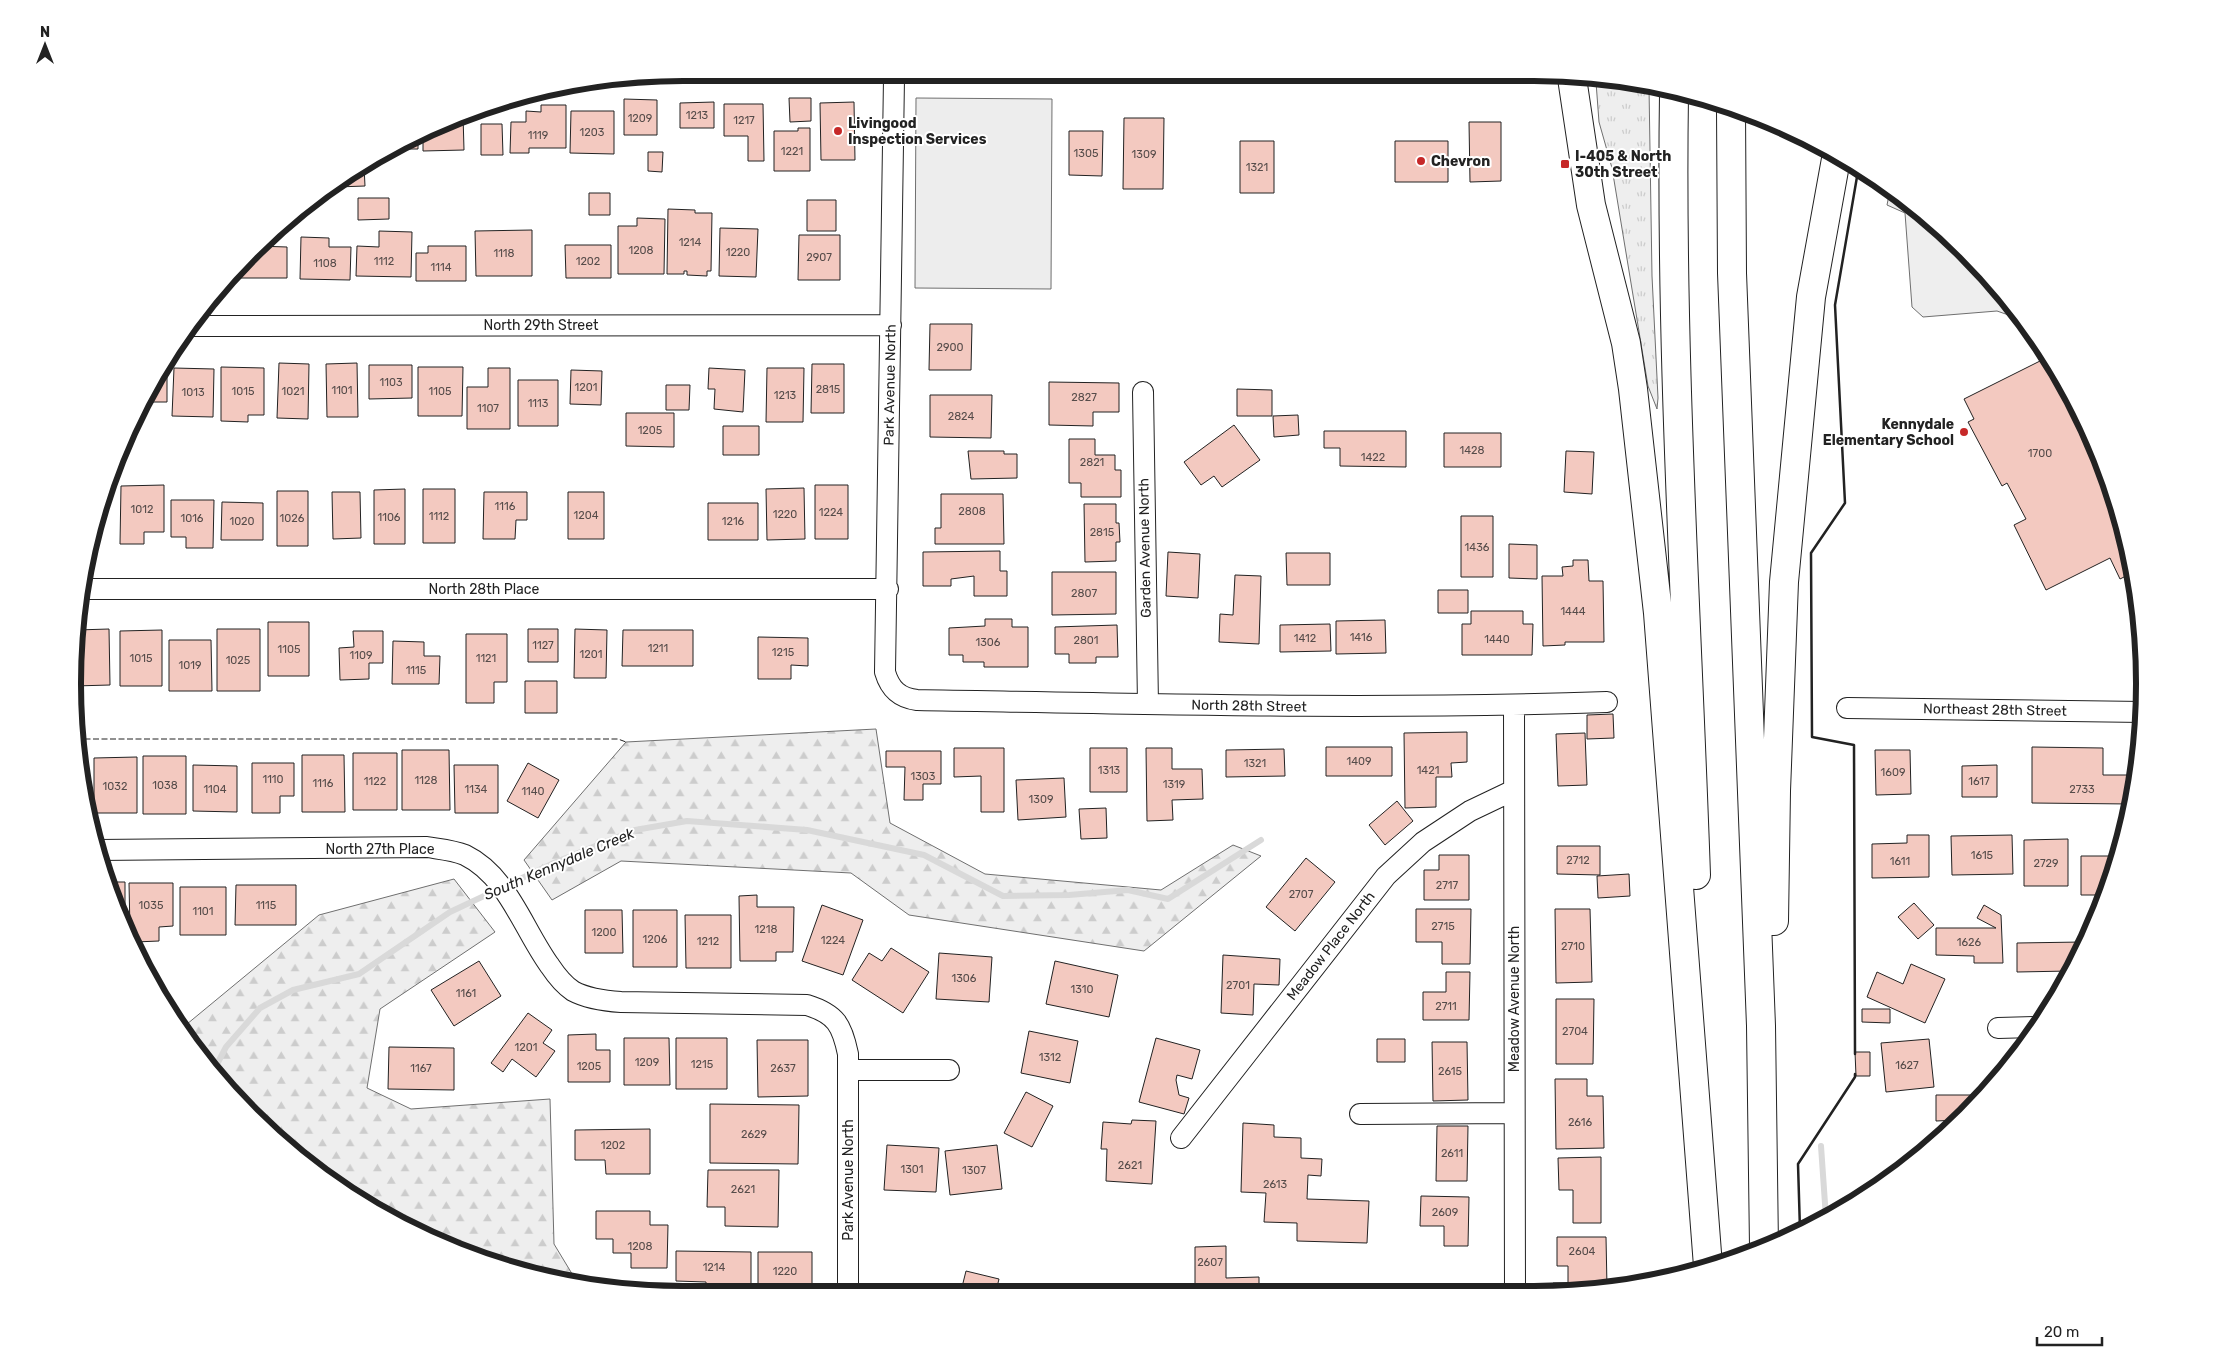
<svg xmlns="http://www.w3.org/2000/svg" width="2217" height="1367" viewBox="0 0 2217 1367" font-family="Rubik,sans-serif">
<style>
.grass{fill:url(#grass-tufts);stroke:#6f6f6f}
.forest{fill:url(#forest-firs);stroke:#6f6f6f}
.pitch{fill:#eee;stroke:#6f6f6f}
.parking{fill:#ededed;stroke:#6f6f6f}
.lines{fill:none;stroke-linecap:round;stroke-linejoin:round}
.stream{stroke:#d9d9d9;stroke-width:6}
.building{fill:#f3c9c0;stroke:#222}
.street-casing{stroke:#222;stroke-width:22}
.highway-casing{stroke:#222;stroke-width:30}
.street{stroke:#fff;stroke-width:20}
.highway{stroke:#fff;stroke-width:28}
.fence{stroke:#222;stroke-width:1;stroke-dasharray:6 2.5;stroke-linecap:butt}
.wall{stroke:#222;stroke-width:2.5}
.poi-dot{fill:#c62828;stroke:#fff;stroke-width:2}
.labels{text-anchor:middle;dominant-baseline:central;stroke-width:4;stroke-linejoin:round;paint-order:stroke}
.number-label{font-size:11px;fill:#564c4a}
.poi-label{font-size:14px;font-weight:bold;fill:#222;stroke:#fff;text-anchor:start}
.street-label{font-size:14px;fill:#222;stroke:#fff}
.water-label{font-size:15px;font-style:italic;fill:#222;stroke:#fff}
.rim{fill:none;stroke:#222;stroke-width:6}
</style>
<defs>
<pattern id="grass-tufts" width="24" height="20" patternUnits="userSpaceOnUse" patternTransform="scale(1.25)"><rect width="24" height="20" fill="#eee"/><path d="M3 7l-1-3M5 7V3M7 7l1-3M15 17l-1-3M17 17v-4M19 17l1-3" fill="none" stroke="#ccc"/></pattern>
<pattern id="forest-firs" width="22" height="20" patternUnits="userSpaceOnUse" patternTransform="scale(1.25)"><rect width="22" height="20" fill="#eee"/><path d="M5 1l3.5 6h-7zM16 11l3.5 6h-7z" fill="#ccc"/></pattern>
</defs>
<rect width="100%" height="100%" fill="#fff"/>
<path class="grass" d="M1596 82H1617V83L1637 84 1649 87 1652 276 1658 398 1657 409 1648 386 1612 168 1599 122Z"/>
<path class="forest" d="M876 729 890 823 985 874 1161 890 1233 845 1261 856 1144 951 909 915 851 873 621 861 552 900 524 860 626 742Z
M454 879 495 932 380 1009 367 1088 411 1109 550 1099 554 1244 577 1282 450 1248 312 1168 251 1115 181 1029 319 915Z"/>
<path class="pitch" d="M1890 190 1905 199 1993 280 2020 319 1997 311 1923 317 1912 307 1905 213 1887 205Z"/>
<path class="parking" d="M916 98 1052 99 1051 289 915 288Z"/>
<g class="lines">
<path class="stream" d="M214 1070 226 1047 260 1008 293 990 359 974 450 912 556 862 635 830 687 821 807 830 924 855 1003 896 1069 895 1128 890 1168 899 1261 840
M1821 1146 1826 1218"/>
</g>
<path class="building" d="M789 98H811V121L790 122Z
M624 99 657 100V135H624Z
M714 102V128H680V103Z
M854 102 855 160H821L820 103Z
M724 104H763L764 161H748V136H724Z
M541 105H566V148H529V153H510L511 122H526V111L541 112Z
M571 111H614V154L570 153Z
M463 115 464 150 423 151V131Z
M1124 118H1164L1163 189H1123Z
M1469 122H1501V181L1470 182Z
M481 124H502L503 155H481Z
M798 128H810V171H774V131H798Z
M1069 131H1103L1102 176 1069 175Z
M418 134V149H391L413 136Z
M1240 141H1274V193H1240Z
M1395 141H1448V182H1395Z
M648 152H663L662 172 648 171Z
M364 166 365 186 337 187V183Z
M589 193H610V215H589Z
M358 198H389V219L358 220Z
M807 200H836V231H807Z
M668 209 695 210V213H712L711 271H707V276L687 275V271H684V274H667Z
M637 218 665 219 664 274H618V226H637Z
M720 228 758 229 756 277 719 276Z
M532 230V276H476L475 231Z
M379 231 412 232 411 277 356 276 357 246 379 247Z
M799 235H840V280H798Z
M301 237 329 238V247H351L350 280 300 279Z
M565 245H611V278H566Z
M257 246 287 247V278H236V270Z
M428 246H466V281H416V253H428Z
M930 324H972L971 370H929Z
M2048 357 2062 378 2112 487 2129 560 2130 574 2120 579 2110 558 2046 590 2014 525 2026 519 2007 483 2002 486 1968 422 1974 419 1964 399Z
M279 363 309 364 308 419 277 418Z
M357 363 358 417H327L326 364Z
M812 364H844V413H811Z
M369 365H412V398L369 399Z
M221 367 264 368V415H248V422L221 421Z
M418 367H463L462 416H418Z
M164 368H167V402H147Z
M174 368 214 369 213 417 172 416Z
M488 368H510V429H467V387H488Z
M709 368 745 370 743 412 714 409 715 389H708Z
M767 368H804L803 422H766Z
M571 370 602 371 601 405 570 404Z
M518 380H558V426H518Z
M1049 382 1119 383V412H1093V426L1049 425Z
M666 385H690L689 410H666Z
M1237 389 1272 390V416H1237Z
M930 395H992L991 438 930 437Z
M626 413H674V447L626 446Z
M1298 415 1299 435 1274 437 1273 416Z
M1234 425 1260 460 1222 487 1214 476 1201 485 1184 462Z
M723 426H759V455H723Z
M1324 431H1406V467L1340 466V448H1324Z
M1444 433H1501V467H1444Z
M1069 439H1095V455H1115V470H1121V497H1081V483H1069Z
M968 451H1004V454H1017V478L971 479Z
M1566 451 1594 452 1592 494 1564 492Z
M164 485V532H144V544H120L121 486Z
M815 485H848V539H815Z
M804 488 805 539 767 540 766 489Z
M405 489V544H374V490Z
M423 489H455V543H423Z
M277 491H308V546H277Z
M332 492H360L361 538 333 539Z
M484 492H527V520H516L515 539H483Z
M568 492H604V539H568Z
M941 494H1003L1004 544H935V528H941Z
M171 500H214L213 548H186V537H171Z
M222 502 263 503V540H221Z
M708 503H758V540H708Z
M1084 504H1116V523H1119L1120 542H1116V561L1085 562Z
M1461 516H1493V577H1461Z
M1509 544 1537 545V579L1509 578Z
M1000 551V571H1007V596H974V576L951 579V586H923V552Z
M1168 552 1200 554 1198 598 1166 596Z
M1286 553H1330V585H1287Z
M1573 560H1588L1589 581H1603L1604 642H1565V645L1543 646 1542 576H1563L1562 567 1573 566Z
M1052 572H1116V614L1052 615Z
M1235 575 1261 576 1259 644 1219 642 1220 614 1233 615Z
M1438 590H1468V613H1438Z
M1471 611H1523V624H1533L1532 655H1462V624H1471Z
M985 619H1012V627H1028V667H984V662H963V655H949V628L985 626Z
M1385 620 1386 653 1336 654V621Z
M268 622H309V676H268Z
M1330 624 1331 651 1280 652V625Z
M1117 625 1118 657H1096V663H1069V654H1055V627Z
M109 629 110 685 74 686 76 630Z
M217 629H260V691H217Z
M528 629H558V662H528Z
M575 629 607 630 606 678H574Z
M162 630V686H120V631Z
M623 630H693V666H622Z
M353 631H383V663H369V679L340 680 339 648 354 647Z
M466 634H507V682H494V703H466Z
M758 637 808 638V666L791 665V679H758Z
M169 640H211L212 691H169Z
M393 641 424 642V656H440L439 684H392Z
M525 681H557V713H525Z
M1613 714 1614 738 1587 739V715Z
M1467 732V762L1451 763 1452 777H1436V807L1405 808 1404 733Z
M1585 733 1587 785 1558 786 1556 734Z
M1326 747H1392V776H1326Z
M2032 747 2103 748V775H2135L2130 804 2032 803Z
M954 748H1004V812H981V776L954 777Z
M1090 748H1127V792H1090Z
M1146 748H1172V769H1202L1203 799 1172 800 1173 820 1147 821Z
M1284 749 1285 776 1226 777V750Z
M402 750H449L450 810H402Z
M1875 750H1910L1911 794 1876 795Z
M886 751H941V784H923V800H904L905 767H886Z
M353 753H397V810H353Z
M302 755H344L345 812H302Z
M77 756H86V800L78 764Z
M143 756H186V814H143Z
M137 757V813H94V758Z
M252 763H294V796H280V813H252Z
M528 763 559 780 538 818 507 801Z
M193 765 237 766V812L193 811Z
M454 765H498V813H455Z
M1997 765V797H1962V766Z
M1064 778 1066 817 1018 820 1016 780Z
M1397 801 1413 821 1385 845 1369 825Z
M1106 808 1107 838 1081 839 1079 809Z
M1907 835H1929V877L1872 878V844L1907 843Z
M2012 835 2013 874 1952 875 1951 836Z
M2068 839V886H2024V840Z
M1557 846H1600V875L1557 874Z
M1439 855H1469V900H1424V870H1439Z
M2081 856H2118L2104 895H2081Z
M1306 858 1335 882 1295 931 1266 907Z
M1629 874 1630 896 1598 898 1597 876Z
M106 882H125V921Z
M129 883H173V926L159 927V941L135 942 130 931Z
M236 885H296V925H235Z
M180 887H226V935H180Z
M757 895V907H794L793 952H776V961H740L739 896Z
M1914 903 1934 925 1918 939 1898 917Z
M822 905 863 920 843 975 802 961Z
M1984 905 2001 915 2003 963H1974V956L1936 955V928H1996L1977 918Z
M1416 909H1471L1470 964H1442V942H1416Z
M1555 909H1590L1592 982 1556 983Z
M585 910H622L623 953H585Z
M633 910H677V967H633Z
M685 915H731V968H686Z
M2082 942V953L2070 971 2017 972V943Z
M891 948 929 972 903 1013 852 980 869 953 882 961Z
M939 953 992 957 989 1002 936 999Z
M1223 955 1280 959 1279 985 1254 984 1253 1015 1221 1013Z
M479 961 501 996 454 1026 431 990Z
M1055 961 1118 975 1109 1017 1046 1004Z
M1911 964 1945 979 1925 1023 1867 997 1877 972 1903 984Z
M1446 972H1470L1469 1020H1423V992H1446Z
M1556 999H1594L1593 1064H1556Z
M1862 1009H1890V1023L1862 1022Z
M528 1013 552 1030 543 1043 555 1051 536 1077 512 1059 503 1072 491 1063Z
M1029 1031 1078 1041 1070 1083 1021 1073Z
M596 1034V1050H610V1082H568V1035Z
M624 1038H669L670 1085H624Z
M676 1038H727V1089H676Z
M1156 1038 1200 1050 1192 1079 1177 1075 1176 1080 1179 1095 1189 1098 1184 1114 1139 1102Z
M1377 1039H1405V1062H1377Z
M1929 1039 1934 1087 1886 1092 1881 1043Z
M757 1040H808V1096L758 1097Z
M1432 1042H1467L1468 1100 1433 1101Z
M389 1047 454 1048V1090L388 1089Z
M1855 1052H1870V1076H1856Z
M1555 1079H1587V1096H1603L1604 1148 1556 1149Z
M1977 1088H1988L1958 1120 1936 1121V1095H1977Z
M1026 1092 1053 1106 1032 1147 1004 1133Z
M710 1104 799 1105 798 1164 710 1163Z
M1132 1120 1156 1121 1152 1184 1106 1181 1107 1149H1101L1103 1122 1131 1124Z
M1243 1123 1274 1125V1137L1301 1138V1158L1322 1159 1321 1176 1308 1175 1307 1199 1369 1201 1367 1243 1297 1241V1223L1264 1222 1266 1193 1241 1192Z
M1437 1126H1468L1467 1181H1436Z
M650 1129V1174H606L605 1160H575V1130Z
M887 1145 939 1148 936 1192 884 1190Z
M997 1145 1002 1189 950 1195 945 1151Z
M1601 1157V1223H1573V1190H1559L1558 1158Z
M708 1170H779L778 1227 725 1226V1207H707Z
M1421 1196 1469 1197 1468 1246H1444V1226H1420Z
M596 1211H650V1225H668L667 1268H631V1253H613V1239H596Z
M1557 1237H1606L1607 1287 1574 1293H1553V1283H1568V1266H1557Z
M1226 1246V1278L1259 1277V1292H1195V1247Z
M676 1251 751 1252V1290H706V1282L676 1281Z
M758 1252H812V1290H758Z
M966 1271 999 1279 996 1291H961Z
M1430 1284H1462V1293H1430Z"/>
<g class="lines">
<g class="street-casing">
<path id="street" d="M894 78 885 672C890 689 899 698 917 700 1147 704 1377 710 1607 702
M191 326 891 325
M1143 392 1148 704
M81 589H888
M1514 705 1515 1293
M1847 708 2143 712
M98 850 427 847C439 849 453 850 465 855 508 876 523 929 550 966 556 975 564 985 573 991 588 999 605 1001 621 1002L807 1005C836 1014 842 1025 848 1054V1290
M1998 1028 2036 1027
M848 1070H949
M1360 1114 1514 1113
M1181 1138 1386 876 1423 842 1470 811 1514 790"/>
</g>
<g class="highway-casing">
<path id="highway" d="M1572 78 1591 205 1626 343 1633 389 1658 613 1708 1266
M1674 94C1670 354 1687 615 1696 875
M1731 109 1732 273 1761 1026 1764 1247
M1774 921 1776 791 1784 582 1811 297 1836 159"/>
</g>
<use href="#street" class="street"/>
<use href="#highway" class="highway"/>
<path class="fence" d="M76 739H618L626 742"/>
<path class="wall" d="M1855 1054 1854 745 1812 737 1811 553 1845 503 1835 305 1858 171
M1800 1230 1798 1164 1855 1077V1074"/>
</g>
<g class="poi-dot">
<circle cx="838" cy="131" r="5"/>
<circle cx="1421" cy="161" r="5"/>
<rect x="1560" y="159" width="10" height="10" rx="2.5"/>
<circle cx="1964" cy="432" r="5"/>
</g>
<g class="labels">
<g class="number-label">
<text x="697" y="115">1213</text>
<text x="640" y="118">1209</text>
<text x="744" y="120">1217</text>
<text x="592" y="132">1203</text>
<text x="538" y="135">1119</text>
<text x="792" y="151">1221</text>
<text x="1086" y="153">1305</text>
<text x="1144" y="154">1309</text>
<text x="1257" y="167">1321</text>
<text x="690" y="242">1214</text>
<text x="641" y="250">1208</text>
<text x="738" y="252">1220</text>
<text x="504" y="253">1118</text>
<text x="819" y="257">2907</text>
<text x="384" y="261">1112</text>
<text x="588" y="261">1202</text>
<text x="325" y="263">1108</text>
<text x="441" y="267">1114</text>
<text x="950" y="347">2900</text>
<text x="391" y="382">1103</text>
<text x="586" y="387">1201</text>
<text x="828" y="389">2815</text>
<text x="342" y="390">1101</text>
<text x="243" y="391">1015</text>
<text x="293" y="391">1021</text>
<text x="440" y="391">1105</text>
<text x="193" y="392">1013</text>
<text x="785" y="395">1213</text>
<text x="1084" y="397">2827</text>
<text x="538" y="403">1113</text>
<text x="488" y="408">1107</text>
<text x="961" y="416">2824</text>
<text x="650" y="430">1205</text>
<text x="1472" y="450">1428</text>
<text x="2040" y="453">1700</text>
<text x="1373" y="457">1422</text>
<text x="1092" y="462">2821</text>
<text x="505" y="506">1116</text>
<text x="142" y="509">1012</text>
<text x="972" y="511">2808</text>
<text x="831" y="512">1224</text>
<text x="785" y="514">1220</text>
<text x="586" y="515">1204</text>
<text x="439" y="516">1112</text>
<text x="389" y="517">1106</text>
<text x="192" y="518">1016</text>
<text x="292" y="518">1026</text>
<text x="242" y="521">1020</text>
<text x="733" y="521">1216</text>
<text x="1102" y="532">2815</text>
<text x="1477" y="547">1436</text>
<text x="1084" y="593">2807</text>
<text x="1573" y="611">1444</text>
<text x="1361" y="637">1416</text>
<text x="1305" y="638">1412</text>
<text x="1497" y="639">1440</text>
<text x="1086" y="640">2801</text>
<text x="988" y="642">1306</text>
<text x="543" y="645">1127</text>
<text x="658" y="648">1211</text>
<text x="289" y="649">1105</text>
<text x="783" y="652">1215</text>
<text x="591" y="654">1201</text>
<text x="361" y="655">1109</text>
<text x="141" y="658">1015</text>
<text x="486" y="658">1121</text>
<text x="238" y="660">1025</text>
<text x="190" y="665">1019</text>
<text x="416" y="670">1115</text>
<text x="1359" y="761">1409</text>
<text x="1255" y="763">1321</text>
<text x="1109" y="770">1313</text>
<text x="1428" y="770">1421</text>
<text x="1893" y="772">1609</text>
<text x="923" y="776">1303</text>
<text x="273" y="779">1110</text>
<text x="426" y="780">1128</text>
<text x="375" y="781">1122</text>
<text x="1979" y="781">1617</text>
<text x="323" y="783">1116</text>
<text x="1174" y="784">1319</text>
<text x="165" y="785">1038</text>
<text x="115" y="786">1032</text>
<text x="215" y="789">1104</text>
<text x="476" y="789">1134</text>
<text x="2082" y="789">2733</text>
<text x="533" y="791">1140</text>
<text x="1041" y="799">1309</text>
<text x="1982" y="855">1615</text>
<text x="1578" y="860">2712</text>
<text x="1900" y="861">1611</text>
<text x="2046" y="863">2729</text>
<text x="1447" y="885">2717</text>
<text x="1301" y="894">2707</text>
<text x="151" y="905">1035</text>
<text x="266" y="905">1115</text>
<text x="203" y="911">1101</text>
<text x="1443" y="926">2715</text>
<text x="766" y="929">1218</text>
<text x="604" y="932">1200</text>
<text x="655" y="939">1206</text>
<text x="833" y="940">1224</text>
<text x="708" y="941">1212</text>
<text x="1969" y="942">1626</text>
<text x="1573" y="946">2710</text>
<text x="964" y="978">1306</text>
<text x="1238" y="985">2701</text>
<text x="1082" y="989">1310</text>
<text x="466" y="993">1161</text>
<text x="1446" y="1006">2711</text>
<text x="1575" y="1031">2704</text>
<text x="526" y="1047">1201</text>
<text x="1050" y="1057">1312</text>
<text x="647" y="1062">1209</text>
<text x="702" y="1064">1215</text>
<text x="1907" y="1065">1627</text>
<text x="589" y="1066">1205</text>
<text x="421" y="1068">1167</text>
<text x="783" y="1068">2637</text>
<text x="1450" y="1071">2615</text>
<text x="1580" y="1122">2616</text>
<text x="754" y="1134">2629</text>
<text x="613" y="1145">1202</text>
<text x="1452" y="1153">2611</text>
<text x="1130" y="1165">2621</text>
<text x="912" y="1169">1301</text>
<text x="974" y="1170">1307</text>
<text x="1275" y="1184">2613</text>
<text x="743" y="1189">2621</text>
<text x="1445" y="1212">2609</text>
<text x="640" y="1246">1208</text>
<text x="1582" y="1251">2604</text>
<text x="1210" y="1262">2607</text>
<text x="714" y="1267">1214</text>
<text x="785" y="1271">1220</text>
</g>
<g class="poi-label">
<text x="848" y="123">Livingood<tspan x="848" dy="16">Inspection Services</tspan></text>
<text x="1575" y="156">I-405 &amp; North<tspan x="1575" dy="16">30th Street</tspan></text>
<text x="1431" y="161">Chevron</text>
<text x="1954" y="424" text-anchor="end">Kennydale<tspan x="1954" dy="16">Elementary School</tspan></text>
</g>
<g class="street-label">
<text x="541" y="325">North 29th Street</text>
<text transform="translate(890 385) rotate(-89)">Park Avenue North</text>
<text transform="translate(1145 548) rotate(-91)">Garden Avenue North</text>
<text x="484" y="589">North 28th Place</text>
<text transform="translate(1249 706) rotate(1)">North 28th Street</text>
<text transform="translate(1995 710) rotate(1)">Northeast 28th Street</text>
<text x="380" y="849">North 27th Place</text>
<text transform="translate(1331 946) rotate(-52)">Meadow Place North</text>
<text transform="translate(1514 999) rotate(-90)">Meadow Avenue North</text>
<text transform="translate(848 1180) rotate(-90)">Park Avenue North</text>
</g>
<g class="water-label">
<text transform="translate(559 864) rotate(-23)">South Kennydale Creek</text>
</g>
</g>
<path d="M0 0H2217V1367H0ZM683 81H1534A602 602 0 0 1 2136 683V684A602 602 0 0 1 1534 1286H683A602 602 0 0 1 81 684V683A602 602 0 0 1 683 81Z" fill="#fff" fill-rule="evenodd"/>
<path class="rim" d="M683 81H1534A602 602 0 0 1 2136 683V684A602 602 0 0 1 1534 1286H683A602 602 0 0 1 81 684V683A602 602 0 0 1 683 81Z"/>
<g transform="translate(45 45)" stroke="#ffffff" stroke-width="4" paint-order="stroke">
<path d="M0-4L9 19L0 12L-9 19Z" fill="#222222"/>
<text y="-8" font-size="14" font-weight="bold" text-anchor="middle" fill="#222222">N</text>
</g>
<path d="M2037 1337v8h65v-8" fill="none" stroke="#222222" stroke-width="2.5"/>
<text x="2044" y="1337" font-size="15" fill="#222222" stroke="#ffffff" stroke-width="4" paint-order="stroke">20 m</text>
</svg>
